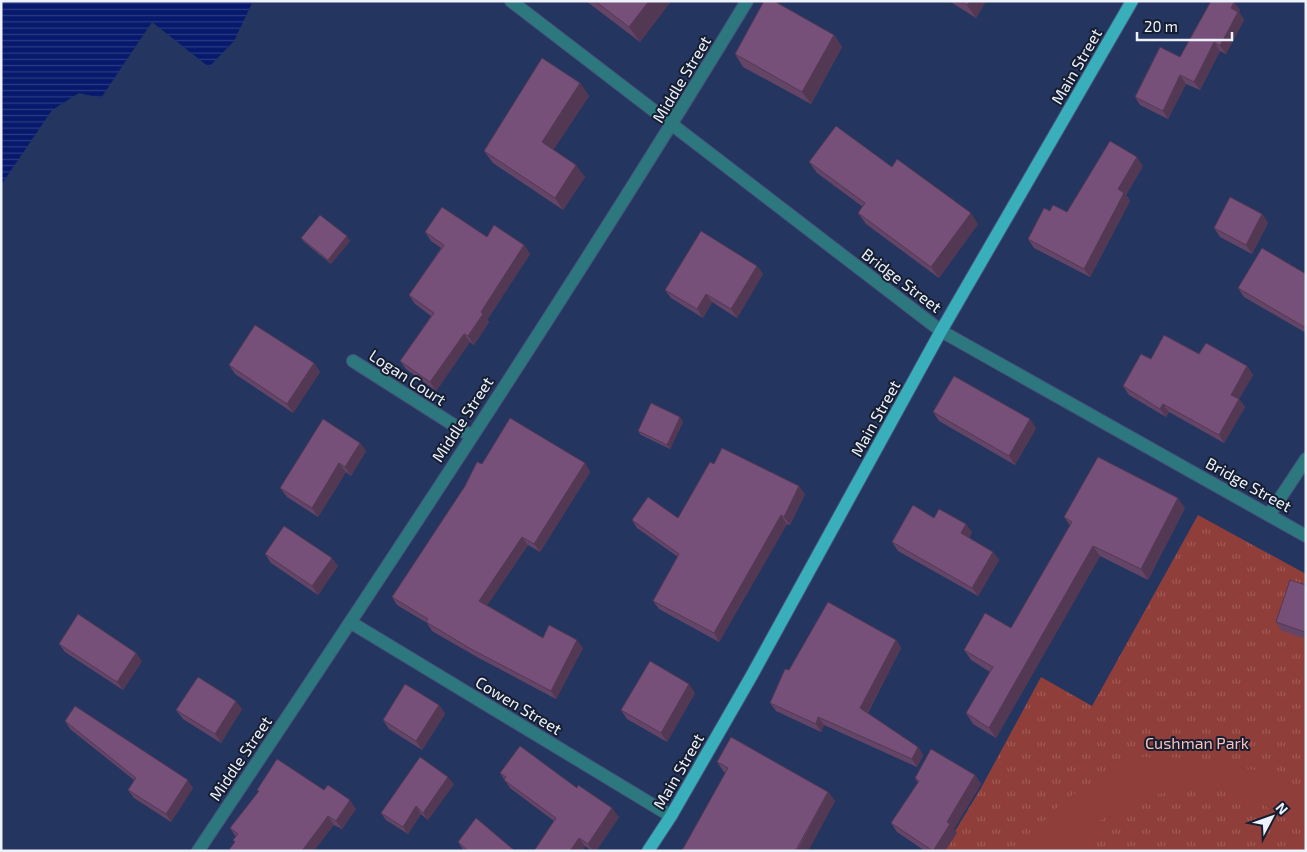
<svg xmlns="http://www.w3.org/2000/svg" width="1307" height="852" viewBox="0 0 1307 852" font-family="'Exo 2',sans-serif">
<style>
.grass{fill:url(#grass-tufts)}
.pitch{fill:#903e39}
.water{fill:url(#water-rules)}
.pier{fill:#24355f}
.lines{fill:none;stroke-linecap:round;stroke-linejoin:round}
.minor-casing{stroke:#445378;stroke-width:14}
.major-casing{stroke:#445378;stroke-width:14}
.minor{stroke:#2d777f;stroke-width:12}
.major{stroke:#39afbc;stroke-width:12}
.wall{fill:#654567}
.shaded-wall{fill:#533854}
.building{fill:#765078;stroke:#533854}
.labels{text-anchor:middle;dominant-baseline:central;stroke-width:4;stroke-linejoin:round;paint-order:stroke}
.street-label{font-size:16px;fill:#edf2fd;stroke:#161e31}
.park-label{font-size:16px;fill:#fbc0ba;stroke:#161e31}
</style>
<defs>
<pattern id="grass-tufts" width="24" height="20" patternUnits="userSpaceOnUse" patternTransform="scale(1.25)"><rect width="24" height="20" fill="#903e39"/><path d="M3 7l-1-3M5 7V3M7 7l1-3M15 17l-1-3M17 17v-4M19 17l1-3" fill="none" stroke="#a05a57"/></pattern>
<pattern id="water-rules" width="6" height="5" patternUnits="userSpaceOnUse" patternTransform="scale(1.25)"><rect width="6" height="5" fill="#06196c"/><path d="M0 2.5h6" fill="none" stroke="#2b3b82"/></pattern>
</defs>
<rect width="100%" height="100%" fill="#24355f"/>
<path class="grass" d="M1198 515 1306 574V851H943L981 788 1041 677 1092 706Z"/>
<path class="pitch" d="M1141 757 1191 758 1254 770 1306 799V829L1247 796 1195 786 1150 796 1101 820 1075 851H1027C1045 801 1098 780 1141 757Z"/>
<path class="water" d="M1 1H253L234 41 209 67 152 22 101 98 78 103 59 125 1 222Z"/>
<path class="pier" d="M79 93 101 98 97 102 80 106 61 127 1 225V185L52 110Z"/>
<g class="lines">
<g class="minor-casing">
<path id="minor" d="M511 1 941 331 1306 536
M353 361 471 436
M1269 515 1306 459
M350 622 671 816
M198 851C385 571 572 289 747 1"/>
</g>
<g class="major-casing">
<path id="major" d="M648 851 671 816 752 675 941 331 1132 1"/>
</g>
<use href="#minor" class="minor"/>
<use href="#major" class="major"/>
</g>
<path class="wall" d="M586 1H671L640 42Z
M949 1H986L976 18Z
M1234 2 1240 10 1239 12 1244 20 1226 54 1220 51 1200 90 1186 84 1168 119 1140 105 1135 97 1180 57Z
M834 35 842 47 811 104 743 67 735 54Z
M580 83 589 96 553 150 585 177 563 210 493 163 484 151Z
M809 162 978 224 939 278 866 224 858 213 863 207 817 173Z
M1143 166 1126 195 1130 201 1090 277 1034 248 1028 239 1050 211 1067 212Z
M1262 214 1268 223 1252 254 1220 237 1214 228Z
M425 232 487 237 524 245 530 254 487 320 489 322 474 345 470 342 436 391 406 369 400 361 431 316 415 304 409 295 441 248 431 241Z
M301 238 350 241 331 264 304 242Z
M757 266 763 274 737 318 712 302 703 318 671 298 665 290Z
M1306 274V333L1244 297 1238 288Z
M1199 354 1247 366 1253 375 1239 399 1245 407 1224 443 1169 412 1166 417 1129 395 1123 386 1151 359Z
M314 363 320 372 293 413 235 374 229 365Z
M933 412 1036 428 1015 465 939 421Z
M680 417 683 422 670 449 641 435 638 431Z
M360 443 366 451 351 476 346 472 318 517 287 497 280 488Z
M585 463 590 472 540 552 528 545 487 605 543 638 583 648 556 699 477 657 432 631 427 623 397 605 392 597 482 464Z
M714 464 805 494 790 525 787 524 719 642 659 609 653 601 678 557 637 528 632 520 678 518Z
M1185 508 1148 580 1100 556 996 738 973 724 966 713 990 672 971 660 964 650 1011 628 1070 525 1064 517Z
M934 518 972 532 969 538 993 552 999 560 978 596 898 551 892 542Z
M265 554 338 566 318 595 271 563Z
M1306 585V639L1282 631 1276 622Z
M896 640 901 648 868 713 918 747 923 755 917 767 824 725 821 732 776 711 770 703 789 670Z
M59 644 142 661 123 690 65 652Z
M695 693 667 742 627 719 621 710Z
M439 705 445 714 422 750 389 729 383 720Z
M242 709 221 743 183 719 176 710Z
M65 721 193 788 171 822 134 798 128 790 134 780 70 729Z
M717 762 828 792 835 801 808 851H681L684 847 726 773 724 772Z
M500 773 577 788 619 817 596 851H592L585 846 582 851H534L554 821 510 788Z
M975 775 981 784 954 829 957 833 945 851H925L897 832 891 823 918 783 915 778Z
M454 784 428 820 421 814 408 834 386 820 381 813Z
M257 790H324L356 809 342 829 334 825 235 843 233 840 236 837 230 828 259 792Z
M458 842 515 851H464Z"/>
<path class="shaded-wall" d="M649 1H671L640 42 629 27Z
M970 1H986L976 18 967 5Z
M1234 2 1240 10 1239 12 1244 20 1226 54 1220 46 1231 8Z
M834 35 842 47 811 104 802 92Z
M1214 42 1220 51 1200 90 1194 82Z
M1180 75 1186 84 1168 119 1163 111Z
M580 83 589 96 550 155 542 142Z
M1137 157 1143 166 1126 195 1130 201 1090 277 1084 269 1118 189Z
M576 165 585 177 563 210 555 198Z
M971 213 978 224 939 278 931 267Z
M1262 214 1268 223 1252 254 1246 245Z
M347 236 350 241 331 264 328 260Z
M524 245 530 254 487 320 489 322 474 345 468 336 481 312Z
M757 266 763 274 737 318 731 309Z
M706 294 712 302 703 318 697 309Z
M464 334 470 342 436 391 430 382Z
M314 363 320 372 293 413 287 404Z
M1247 366 1253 375 1239 399 1245 407 1224 443 1219 435 1231 395Z
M1163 404 1169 412 1166 417 1160 409Z
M680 417 683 422 670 449 667 445Z
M1030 419 1036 428 1015 465 1009 456Z
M360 443 366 451 351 476 345 467Z
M339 463 346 472 318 517 312 508Z
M585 463 590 472 540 552 534 544Z
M799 486 805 494 790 525 784 517Z
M1178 498 1185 508 1148 580 1141 569Z
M781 515 787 524 719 642 714 633Z
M966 524 972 532 967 542 961 533Z
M522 537 528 545 485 609 479 601Z
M1093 546 1100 556 996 738 989 728Z
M993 552 999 560 978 596 972 588Z
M332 558 338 566 318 595 312 586Z
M577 640 583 648 556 699 551 691Z
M896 640 901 648 866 716 860 708Z
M136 653 142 661 123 690 117 682Z
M689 684 695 693 667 742 661 733Z
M236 701 242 709 221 743 215 734Z
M439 705 445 714 422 750 416 741Z
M818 717 824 725 821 732 816 724Z
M918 747 923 755 917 767 912 759Z
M975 775 981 784 954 829 957 833 945 851H933L947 822Z
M448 777 454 784 428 820 423 813Z
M188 780 193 788 171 822 166 814Z
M828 792 835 801 808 851H797Z
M350 800 356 809 342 829 336 821Z
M416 806 421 814 408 834 403 827Z
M612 808 619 817 596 851H593L588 844Z
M328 816 334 825 314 851H302Z
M579 838 585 846 582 851H570Z"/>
<path class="building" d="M595 1H649L629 27Z
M764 1H774L834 35 802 92 735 54Z
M960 1H970L967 5Z
M1211 1H1233L1234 2 1231 8 1238 12 1220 46 1214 42 1194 82 1180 75 1163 111 1135 97 1160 47 1180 57Z
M542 58 580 83 542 142 576 165 555 198 484 151Z
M836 126 892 167 897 159 971 213 931 267 858 213 865 203 809 162Z
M1110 141 1137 157 1118 189 1124 193 1084 269 1028 239 1044 208 1050 211 1053 205 1067 212Z
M1230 197 1262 214 1246 245 1214 228Z
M442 207 487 237 494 225 524 245 481 312 483 314 468 336 464 334 430 382 400 361 434 313 409 295 444 245 425 232Z
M320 215 347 236 328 260 301 238Z
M701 231 757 266 731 309 706 294 697 309 665 290Z
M1262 248 1306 274V328L1238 288Z
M255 325 314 363 287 404 229 365Z
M1164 335 1199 354 1206 343 1247 366 1231 395 1239 399 1219 435 1163 404 1160 409 1123 386 1141 354 1151 359Z
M954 376 1030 419 1009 456 933 412Z
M651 403 680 417 667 445 638 431Z
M510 418 585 463 534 544 522 537 479 601 543 638 549 625 577 640 551 691 471 649 426 622 428 619 392 597 465 486 477 462 482 464Z
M323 419 360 443 345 467 339 463 312 508 280 488Z
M722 448 799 486 784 517 781 515 714 633 653 601 679 554 632 520 648 497 678 518 710 462 714 464Z
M1098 457 1178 498 1141 569 1093 546 989 728 966 713 993 667 964 650 985 613 1011 628 1072 522 1064 517Z
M913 505 934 518 939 509 966 524 961 533 993 552 972 588 892 542Z
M284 526 332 558 312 586 265 554Z
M1290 580 1306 585V630L1305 632 1276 622Z
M828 602 896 640 860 708 918 747 912 759 818 717 816 724 770 703 785 669 789 670Z
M78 614 136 653 117 682 59 644Z
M650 661 689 684 661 733 621 710Z
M198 677 236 701 215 734 176 710Z
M405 684 439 705 416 741 383 720Z
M75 706 188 780 166 814 128 790 136 778 65 721Z
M731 737 828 792 796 850 797 851H681L684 847 728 768 717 762Z
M520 746 577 788 578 785 612 808 588 844 579 838 570 851H534L556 818 504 780 506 777 500 773Z
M931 749 975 775 947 822 950 824 933 851 891 823 919 781 915 778Z
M420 757 448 777 423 813 416 806 403 827 381 813Z
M277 759 324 790 328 785 350 800 336 821 328 816 302 851H228L235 842 233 840 238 834 230 828 259 791 257 790Z
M476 818 515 851H468L458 842Z"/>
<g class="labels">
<g class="street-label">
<text transform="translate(1076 66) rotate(-60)">Main Street</text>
<text transform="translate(681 79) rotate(-59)">Middle Street</text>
<text transform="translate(902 280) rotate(37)">Bridge Street</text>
<text transform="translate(408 377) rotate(33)">Logan Court</text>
<text transform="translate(875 418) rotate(-61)">Main Street</text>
<text transform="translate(462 419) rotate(-57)">Middle Street</text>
<text transform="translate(1249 484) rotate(29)">Bridge Street</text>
<text transform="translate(519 705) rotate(31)">Cowen Street</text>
<text transform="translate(240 758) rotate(-56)">Middle Street</text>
<text transform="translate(678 771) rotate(-60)">Main Street</text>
</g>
<g class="park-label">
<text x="1197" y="742">Cushman Park</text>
</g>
</g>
<rect width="1307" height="852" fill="none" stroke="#edf2fd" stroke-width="5"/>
<g transform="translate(1272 817) rotate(49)" stroke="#161e31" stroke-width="4" paint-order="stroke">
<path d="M0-4L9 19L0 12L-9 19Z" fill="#edf2fd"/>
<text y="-8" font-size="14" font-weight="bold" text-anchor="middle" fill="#edf2fd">N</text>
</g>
<path d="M1137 32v8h95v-8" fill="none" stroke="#edf2fd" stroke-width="2.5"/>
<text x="1144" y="32" font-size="15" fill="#edf2fd" stroke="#161e31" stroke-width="4" paint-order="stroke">20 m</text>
</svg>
